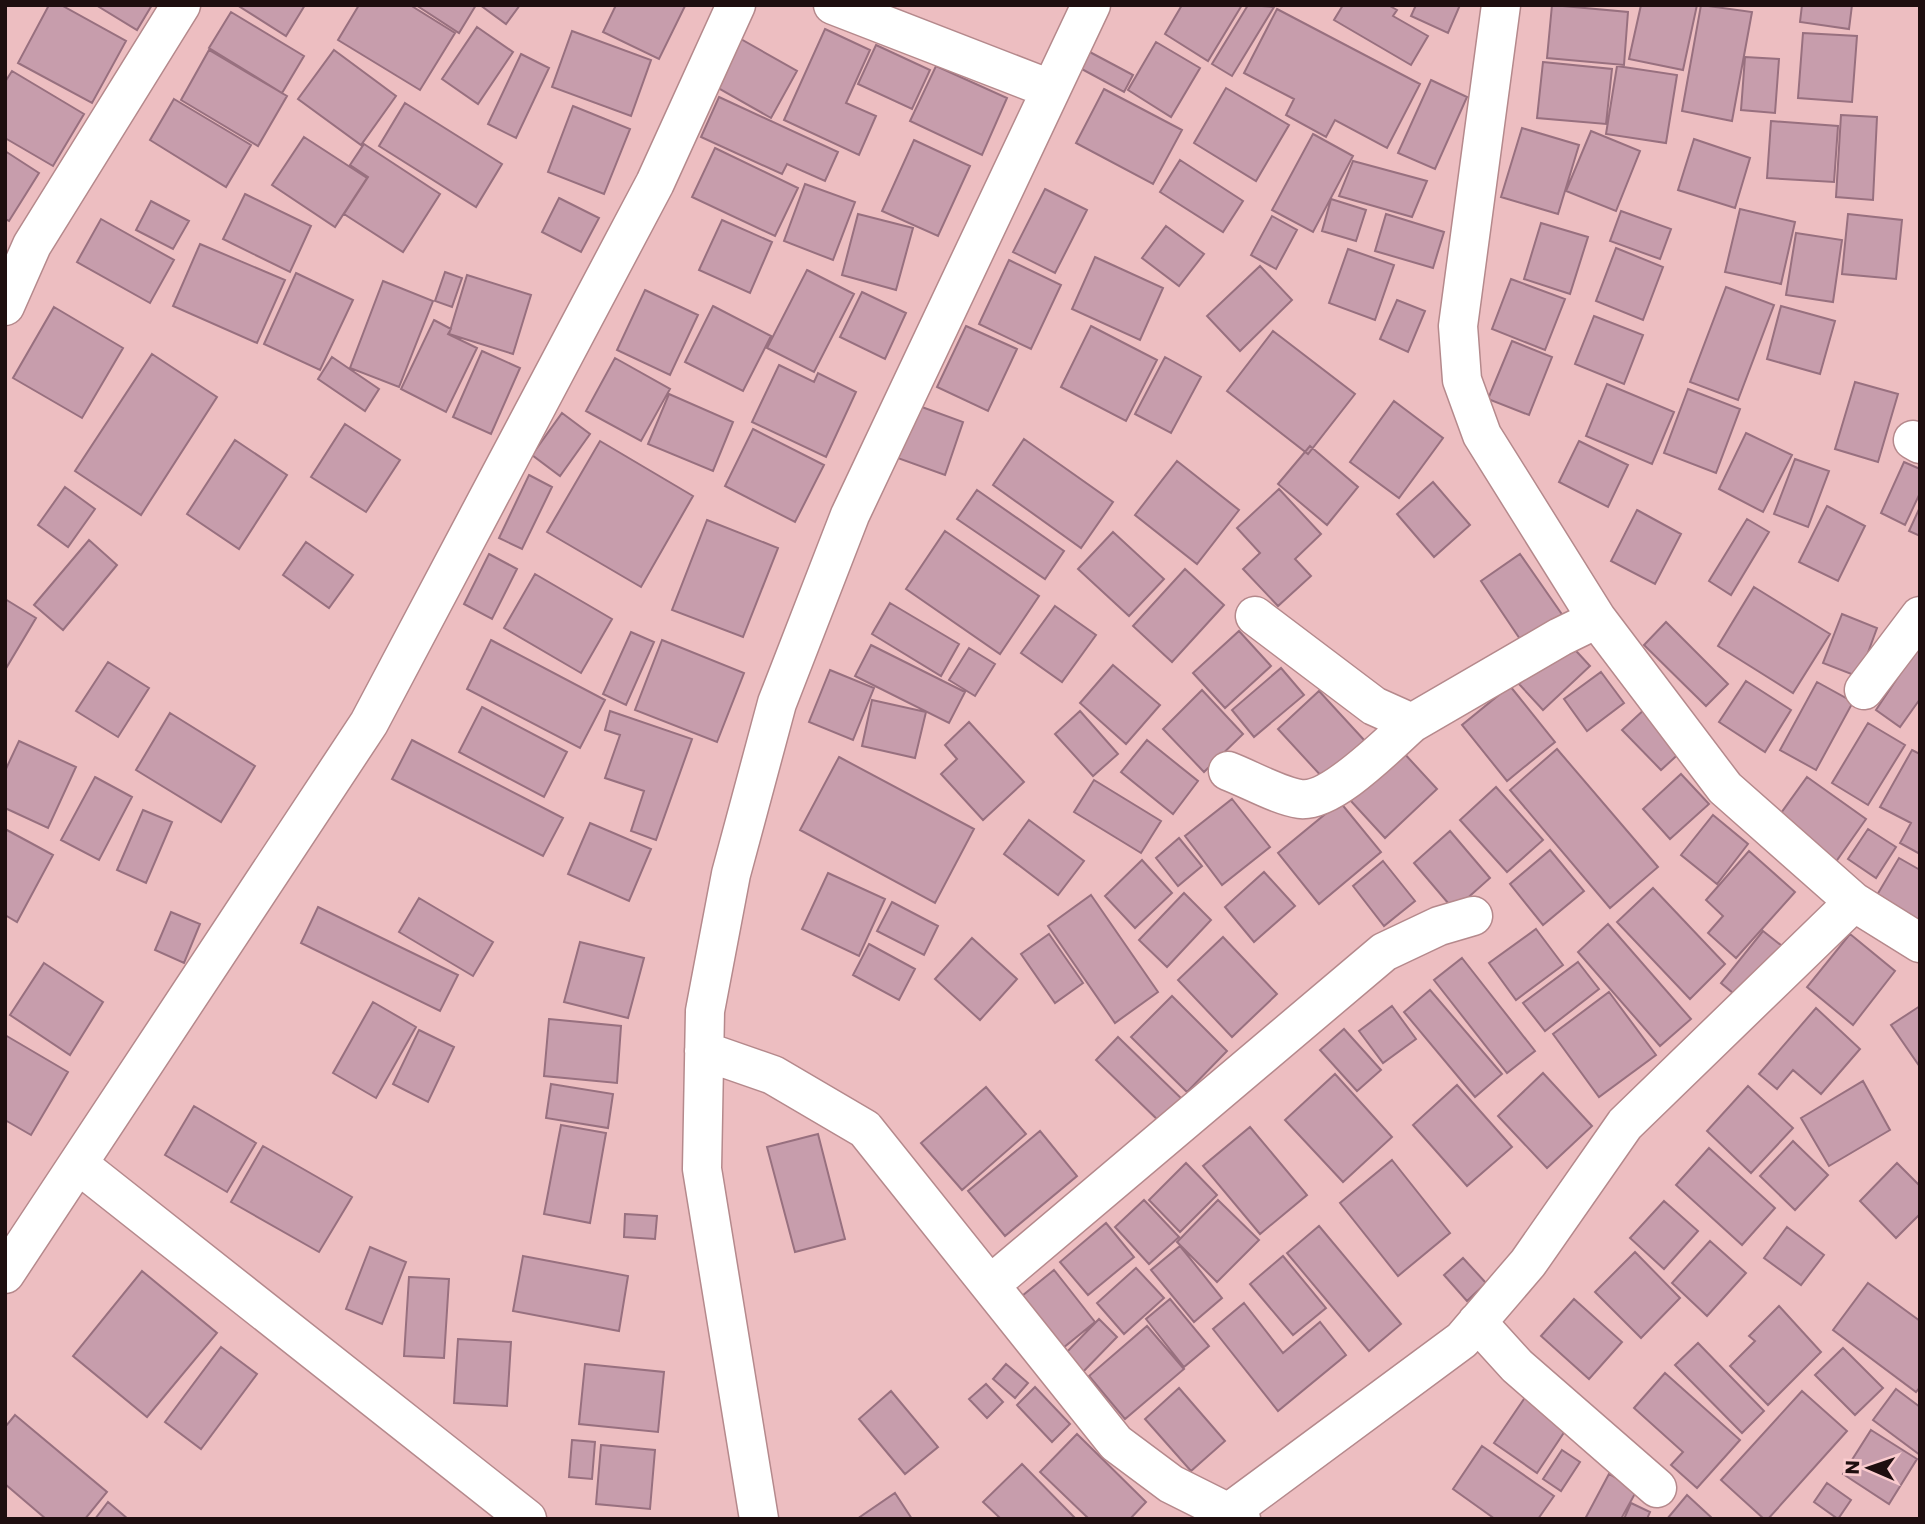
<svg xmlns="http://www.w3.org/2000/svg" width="1925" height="1524" viewBox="0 0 1925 1524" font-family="Poppins,sans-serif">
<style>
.building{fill:#c79dac;stroke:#98707f;stroke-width:2}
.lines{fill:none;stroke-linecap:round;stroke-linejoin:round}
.minor-casing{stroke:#b5898c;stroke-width:41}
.minor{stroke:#fff;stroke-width:38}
</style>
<rect width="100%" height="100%" fill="#edbec1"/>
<path class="building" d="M49 5H61L126 41 92 103 18 63Z
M96 5H152L137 30Z
M237 5H305L286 36Z
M359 5H410L455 33 420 90 338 40Z
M416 5H476L459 33Z
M480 5H520L506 24Z
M616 5 685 6 659 59 603 32Z
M1182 5H1242L1208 61 1165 34Z
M1248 5 1274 7 1232 76 1212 64Z
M1343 5H1388L1397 10 1393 16 1428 36 1411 65 1334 20Z
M1416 5H1460L1448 33 1411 16Z
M1552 5 1628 12 1624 65 1547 58Z
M1641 5H1697L1683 70 1629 59Z
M1701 5 1752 12 1732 121 1682 111Z
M1802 5H1852L1849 29 1800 22Z
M1277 9 1420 84 1387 148 1335 120 1326 137 1286 115 1294 99 1244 73Z
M231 12 304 56 282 93 209 48Z
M477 27 513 52 478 104 442 79Z
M825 29 870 50 846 103 876 116 859 155 784 120Z
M572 31 651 60 631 116 552 87Z
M1803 33 1857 36 1852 102 1798 98Z
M732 34 797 71 771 118 706 81Z
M1156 42 1200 68 1171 117 1128 90Z
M876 45 930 70 912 109 858 84Z
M209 50 287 96 258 146 181 100Z
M334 50 396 96 361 145 298 99Z
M1086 50 1133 75 1124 92 1078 67Z
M521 54 549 68 516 138 488 124Z
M1745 57 1779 59 1775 113 1741 110Z
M1543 62 1612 69 1606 124 1537 118Z
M936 66 1007 98 982 155 910 121Z
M1617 66 1677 75 1666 143 1606 134Z
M12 71 84 114 53 166 5 138V82Z
M1431 80 1467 97 1435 169 1398 153Z
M1226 88 1289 125 1256 181 1194 143Z
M1104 89 1182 130 1153 184 1076 143Z
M719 97 838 152 825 181 787 164 782 174 701 137Z
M174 99 251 145 226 187 150 140Z
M405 103 502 164 476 207 379 146Z
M573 106 630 129 604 194 548 172Z
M1841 115 1877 117 1873 200 1836 197Z
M1771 121 1838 126 1834 182 1767 178Z
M1522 128 1579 145 1558 214 1501 197Z
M1591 131 1640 151 1616 211 1566 191Z
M1313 134 1353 156 1313 232 1272 210Z
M304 137 367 178 335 227 272 185Z
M1694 139 1750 158 1735 208 1678 190Z
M914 140 970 166 938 236 882 211Z
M364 144 440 194 403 252 344 214 368 177 350 165Z
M715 148 798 188 775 236 692 197Z
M5 151 39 173 9 221 5 219Z
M1180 160 1243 201 1223 232 1160 192Z
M1353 161 1427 181 1412 217 1339 196Z
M805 184 855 202 833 260 784 241Z
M1045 189 1087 210 1055 273 1013 252Z
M245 194 311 226 290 272 223 239Z
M559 198 599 218 581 252 542 232Z
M1331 199 1366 210 1356 241 1322 231Z
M151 201 189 221 173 249 136 230Z
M1740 209 1795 222 1781 284 1725 272Z
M1621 211 1671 229 1660 259 1610 241Z
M858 214 913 228 896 290 842 275Z
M1386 214 1444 232 1433 268 1375 251Z
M1848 214 1902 220 1896 279 1842 274Z
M1272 216 1297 230 1276 269 1251 255Z
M101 219 174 260 150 303 77 262Z
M722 220 772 242 750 293 699 270Z
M1541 223 1588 237 1570 294 1524 279Z
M1166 226 1204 254 1179 286 1142 258Z
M1796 233 1842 240 1833 302 1786 295Z
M200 244 285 280 257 343 173 306Z
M1616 248 1663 267 1643 320 1596 301Z
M1348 249 1394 265 1375 320 1329 303Z
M1095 257 1163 288 1140 340 1072 309Z
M1009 260 1061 285 1031 349 979 324Z
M1260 266 1292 300 1240 351 1207 316Z
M807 270 854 294 814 372 767 348Z
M445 272 462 278 452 307 435 301Z
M296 273 353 300 320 370 264 344Z
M467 275 531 295 513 354 449 334Z
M1511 279 1565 299 1545 350 1492 329Z
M383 281 433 301 399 387 350 368Z
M1726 287 1774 305 1738 400 1690 382Z
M645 290 698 315 670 375 617 350Z
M862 292 906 313 885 359 840 337Z
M1397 300 1425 311 1408 352 1380 339Z
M713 306 771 336 743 391 685 362Z
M1781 306 1835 321 1820 374 1767 359Z
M54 307 123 348 82 418 13 378Z
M1594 316 1643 335 1624 384 1575 364Z
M434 320 451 329 448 334 477 348 446 412 401 389Z
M966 326 1017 349 988 411 937 387Z
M1091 326 1157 360 1126 421 1061 387Z
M1273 331 1355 394 1308 454 1227 391Z
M1512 341 1552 357 1529 415 1488 399Z
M482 351 520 368 491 434 453 417Z
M152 354 217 397 141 515 75 471Z
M332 357 379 389 365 411 318 379Z
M1165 357 1201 377 1171 433 1135 414Z
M615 358 670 389 641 441 586 411Z
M779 365 814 382 818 373 856 392 826 457 752 422Z
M1855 382 1898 394 1878 462 1835 449Z
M1607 384 1674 412 1652 464 1586 436Z
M1688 389 1740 409 1716 473 1664 453Z
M669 394 733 422 713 471 648 444Z
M1394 401 1443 438 1399 498 1350 462Z
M911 403 963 422 945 475 892 456Z
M562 413 590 434 560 476 532 455Z
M345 424 400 460 366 512 311 477Z
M753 429 824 465 795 522 725 486Z
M1746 433 1792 455 1763 512 1719 489Z
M1024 439 1113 502 1081 548 993 485Z
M235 440 287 475 239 549 187 514Z
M600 441 693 496 641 587 547 532Z
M1579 441 1628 465 1608 507 1559 482Z
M1310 446 1358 487 1327 525 1278 484Z
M1795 459 1829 471 1808 527 1774 514Z
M1177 461 1239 510 1197 564 1135 515Z
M1904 462 1920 469V493L1905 525 1881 513Z
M529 475 552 487 522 549 499 538Z
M1433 482 1470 525 1434 557 1397 514Z
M65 487 95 509 68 547 38 525Z
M1279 489 1321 534 1295 559 1311 576 1278 606 1243 569 1260 553 1237 528Z
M977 490 1064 551 1045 579 957 519Z
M1827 506 1865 526 1838 581 1799 562Z
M1920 507V536L1909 531Z
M1637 510 1681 534 1655 584 1611 561Z
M1747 519 1769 532 1731 595 1709 581Z
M707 520 778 548 743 637 672 610Z
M945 531 1039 596 1000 654 906 589Z
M1113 532 1164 579 1129 616 1078 569Z
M89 540 117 565 63 630 34 605Z
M306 542 353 575 329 608 283 575Z
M489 554 517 569 492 619 464 604Z
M1520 554 1568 623 1528 651 1481 581Z
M1185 569 1224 605 1172 662 1133 626Z
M535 574 612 619 581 673 504 628Z
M1754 587 1830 634 1793 693 1718 646Z
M5 599 36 618 5 670Z
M890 603 959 644 941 676 872 634Z
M1055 606 1096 635 1062 682 1021 653Z
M1842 614 1877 628 1859 677 1823 663Z
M1666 622 1728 684 1706 706 1644 645Z
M1239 631 1271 666 1225 708 1193 673Z
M631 632 654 642 626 705 603 694Z
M491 640 605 700 580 748 467 689Z
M662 640 744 673 717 742 635 710Z
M1566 640 1590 666 1543 710 1519 684Z
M871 645 965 692 949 723 855 676Z
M969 648 995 664 975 696 949 680Z
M1916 650 1920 653V699L1900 727 1876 710Z
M108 662 149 688 118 737 76 711Z
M1113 665 1160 705 1126 744 1080 703Z
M1281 668 1304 695 1254 737 1232 710Z
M830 670 874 688 853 740 809 722Z
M1601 672 1624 703 1587 731 1564 699Z
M1746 681 1791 710 1765 752 1719 722Z
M1817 682 1853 702 1816 770 1780 750Z
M1510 686 1555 742 1507 781 1462 725Z
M1202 690 1243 734 1204 772 1163 729Z
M1319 691 1365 741 1324 779 1278 729Z
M872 700 926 712 915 758 862 746Z
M482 707 567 752 544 797 459 752Z
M1646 708 1684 749 1661 770 1622 730Z
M610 711 692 739 656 840 631 831 644 791 605 778 620 735 605 730Z
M1080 711 1118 754 1093 776 1055 734Z
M170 713 255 766 221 822 136 770Z
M969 722 1024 782 983 820 941 774 957 759 945 745Z
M1868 723 1905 745 1868 805 1832 783Z
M412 740 563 818 543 856 392 779Z
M1147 740 1198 781 1173 814 1121 772Z
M19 741 76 767 48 828 5 808V771Z
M1557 749 1658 867 1610 908 1510 790Z
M1912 750 1920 754V854L1900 843 1911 823 1880 807Z
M1402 751 1437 789 1385 838 1350 800Z
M839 757 974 829 935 903 800 830Z
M1681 774 1709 804 1670 839 1643 809Z
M95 777 132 797 99 860 61 840Z
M1807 777 1866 819 1835 863 1776 820Z
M1094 780 1161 821 1141 853 1074 812Z
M1496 787 1543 840 1507 872 1460 820Z
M1232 799 1270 847 1222 885 1185 836Z
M1340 802 1381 852 1319 904 1278 853Z
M143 810 172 822 146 883 117 870Z
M1713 815 1748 844 1717 884 1681 855Z
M1029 820 1084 861 1058 895 1004 854Z
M590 823 651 849 629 901 568 874Z
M5 829 53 855 17 922 5 915Z
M1868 829 1896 847 1876 878 1848 859Z
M1450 831 1490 878 1454 910 1414 863Z
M1179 838 1202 866 1178 886 1156 858Z
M1550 850 1584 891 1543 925 1510 884Z
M1749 851 1795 892 1736 958 1708 933 1723 916 1706 900Z
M1899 858 1920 870V918L1914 928 1877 895Z
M1142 860 1172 893 1135 928 1105 896Z
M1383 861 1415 901 1384 926 1353 886Z
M1264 872 1295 906 1254 942 1225 907Z
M828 873 885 899 859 956 802 929Z
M1653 888 1725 964 1690 999 1617 922Z
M1184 893 1211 920 1167 967 1139 940Z
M1091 895 1158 992 1115 1023 1048 926Z
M419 898 493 942 473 976 399 932Z
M892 902 938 926 924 955 877 931Z
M318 907 458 975 440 1011 301 943Z
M171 912 200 924 184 963 155 950Z
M1608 924 1691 1019 1660 1046 1578 952Z
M1536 929 1563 965 1516 1000 1489 963Z
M1763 931 1782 946 1739 998 1721 983Z
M1049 934 1083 983 1055 1003 1021 954Z
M1850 934 1895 971 1853 1025 1807 987Z
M1223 937 1277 994 1232 1037 1178 980Z
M972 938 1017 979 980 1020 935 979Z
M580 942 644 958 628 1018 564 1002Z
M869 944 915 969 899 1000 853 975Z
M1462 958 1535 1051 1507 1073 1434 980Z
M1578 962 1599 989 1545 1031 1523 1003Z
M44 963 103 1002 70 1055 10 1015Z
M1430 990 1502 1074 1475 1097 1404 1012Z
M1609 992 1656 1055 1599 1097 1553 1034Z
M1172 996 1227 1051 1187 1092 1131 1037Z
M373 1002 416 1027 376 1098 333 1073Z
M1392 1006 1416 1039 1383 1063 1359 1031Z
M1920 1006V1067L1891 1025Z
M1816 1008 1860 1049 1821 1094 1793 1070 1777 1089 1759 1074Z
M549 1019 621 1026 617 1083 544 1076Z
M1344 1029 1381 1070 1357 1091 1320 1050Z
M419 1030 454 1047 428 1102 393 1084Z
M5 1035 68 1072 31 1135 5 1120Z
M1118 1037 1185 1102 1163 1125 1096 1060Z
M1543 1073 1592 1126 1547 1168 1498 1116Z
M1335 1074 1392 1137 1343 1182 1285 1120Z
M1863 1081 1890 1130 1829 1166 1801 1118Z
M551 1084 613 1094 608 1128 546 1118Z
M1457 1085 1512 1147 1467 1186 1413 1125Z
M1748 1086 1793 1128 1751 1173 1707 1131Z
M986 1087 1026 1134 962 1190 921 1143Z
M194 1106 256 1143 227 1192 165 1155Z
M561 1125 606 1133 590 1223 544 1214Z
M1250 1127 1307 1195 1260 1234 1203 1166Z
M1040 1131 1077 1176 1005 1236 968 1191Z
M818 1134 845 1239 795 1252 767 1147Z
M1793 1141 1828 1175 1795 1210 1760 1176Z
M263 1146 352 1197 319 1252 231 1202Z
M1709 1148 1775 1208 1742 1245 1676 1185Z
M1392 1160 1450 1233 1398 1276 1340 1203Z
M1186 1163 1217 1195 1180 1232 1149 1200Z
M1897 1163 1920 1186V1214L1896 1238 1860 1201Z
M1144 1200 1179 1237 1149 1264 1115 1227Z
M1218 1200 1259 1240 1217 1282 1177 1242Z
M1664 1201 1698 1231 1664 1269 1630 1238Z
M625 1214 657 1216 655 1239 624 1237Z
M1106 1223 1134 1257 1088 1295 1060 1262Z
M1319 1226 1401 1324 1369 1351 1287 1253Z
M1787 1227 1824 1255 1801 1285 1764 1258Z
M1710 1241 1746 1273 1707 1316 1672 1283Z
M1180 1246 1222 1298 1194 1322 1151 1270Z
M370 1247 406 1262 382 1324 346 1309Z
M1635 1252 1680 1298 1641 1338 1595 1292Z
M523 1256 628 1276 619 1331 513 1311Z
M1283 1256 1326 1308 1293 1335 1250 1284Z
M1463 1258 1486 1283 1467 1301 1444 1275Z
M1136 1268 1164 1298 1124 1334 1097 1303Z
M1054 1270 1095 1322 1058 1352 1017 1300Z
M142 1271 217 1333 147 1417 73 1356Z
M409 1277 449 1279 444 1358 404 1356Z
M1868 1283 1920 1321V1387L1916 1392 1833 1330Z
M1170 1299 1209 1346 1184 1367 1146 1319Z
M1574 1299 1622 1342 1589 1379 1541 1336Z
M1244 1303 1283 1353 1320 1322 1346 1355 1278 1411 1213 1329Z
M1779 1306 1821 1352 1768 1405 1730 1366 1755 1341 1749 1336Z
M1099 1319 1117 1337 1078 1377 1060 1359Z
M1147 1326 1184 1369 1125 1419 1089 1376Z
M458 1339 511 1342 507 1406 454 1403Z
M1698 1343 1764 1411 1742 1433 1675 1365Z
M221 1347 257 1374 201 1449 165 1422Z
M1843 1348 1883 1388 1855 1415 1815 1375Z
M585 1364 664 1372 658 1432 579 1424Z
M1006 1364 1028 1383 1015 1398 993 1379Z
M1665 1373 1740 1440 1697 1488 1671 1465 1683 1452 1634 1408Z
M986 1384 1003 1402 987 1418 969 1399Z
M1035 1387 1070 1424 1052 1442 1017 1405Z
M1179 1388 1225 1441 1191 1471 1145 1419Z
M1896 1389 1920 1407V1455L1873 1420Z
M891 1391 938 1447 905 1474 859 1419Z
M1802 1391 1847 1431 1768 1519H1764L1721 1480Z
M1528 1393 1571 1422 1537 1473 1494 1443Z
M15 1415 107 1492 85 1519H46L5 1484V1427Z
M1871 1430 1917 1459 1889 1504 1843 1474Z
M1077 1434 1146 1502 1130 1519H1089L1040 1472Z
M572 1440 595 1442 592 1479 569 1477Z
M601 1445 655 1450 650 1509 596 1504Z
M1482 1446 1554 1496 1538 1519H1495L1453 1489Z
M1562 1450 1580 1462 1561 1491 1543 1479Z
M1022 1464 1076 1519H1001L983 1502Z
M1609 1474 1637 1490 1621 1519H1585Z
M1827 1483 1851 1500 1838 1519 1814 1502Z
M895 1493 912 1519H857Z
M1687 1495 1713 1519H1667Z
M108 1502 128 1519H95Z
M1631 1503 1650 1512 1647 1519H1624Z"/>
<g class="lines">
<g class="minor-casing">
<path id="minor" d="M833 5 1050 89
M1501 5 1458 326 1462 380 1482 435 1597 619 1725 788 1854 902 1920 943
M5 306 32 245 181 5
M1913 440 1920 444
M1255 616 1374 706 1412 723 1560 637 1597 619
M1864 690 1920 616
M1228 771C1249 779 1279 796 1300 799 1332 803 1389 743 1412 723
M704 1051 773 1075 865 1129 1116 1443 1171 1484 1241 1519
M78 1164 527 1519
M5 1274 369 723 655 183 736 5
M990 1285 1384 952 1439 926 1473 916
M1477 1322 1517 1366 1657 1488
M759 1519 702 1169 705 1011 731 874 777 703 850 515 1091 5
M1220 1519 1462 1340 1528 1263 1625 1124 1854 902"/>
</g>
<use href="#minor" class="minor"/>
</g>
<rect width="1925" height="1524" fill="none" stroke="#1e0e0f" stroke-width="14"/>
<g transform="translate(1869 1468) rotate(272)" stroke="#facbce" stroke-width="5" paint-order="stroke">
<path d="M0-5L12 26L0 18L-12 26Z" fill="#1e0e0f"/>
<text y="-10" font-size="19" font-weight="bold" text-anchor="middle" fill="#1e0e0f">N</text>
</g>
</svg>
